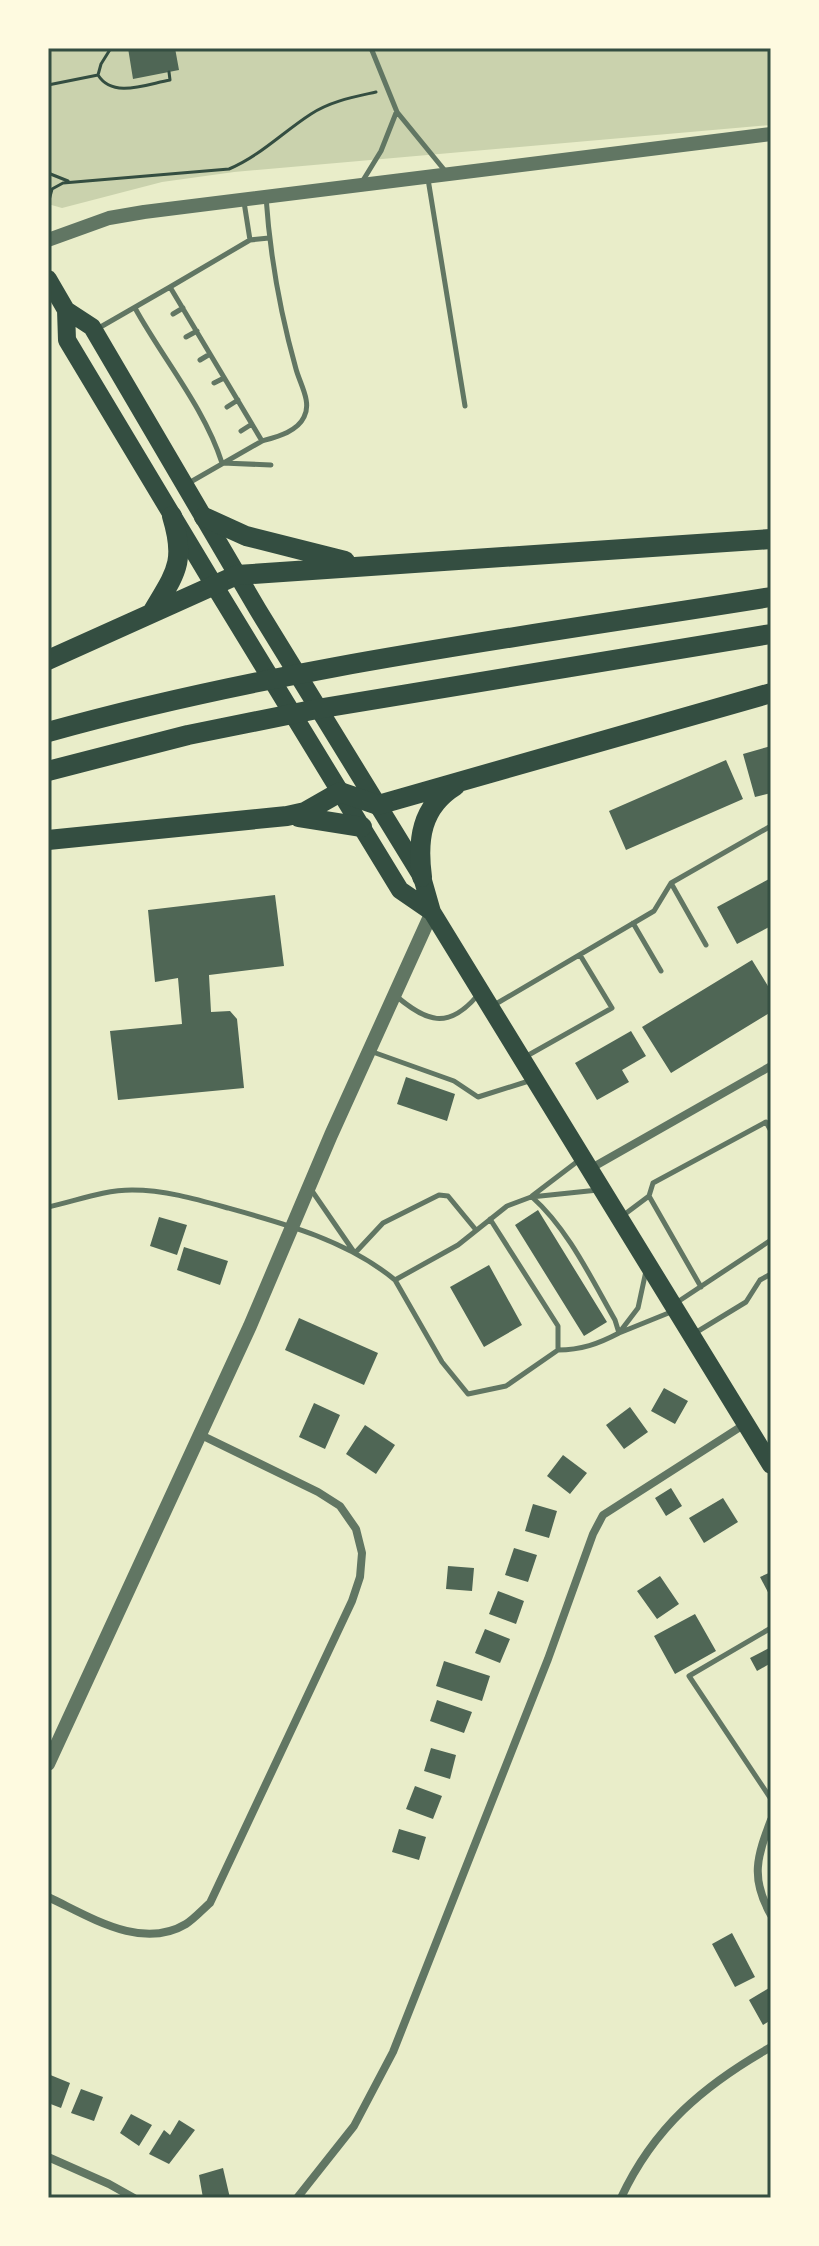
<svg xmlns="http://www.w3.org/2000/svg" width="819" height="2246" viewBox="0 0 819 2246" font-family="'PT Sans Narrow',sans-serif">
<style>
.green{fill:#cad2ad}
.building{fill:#4f6655}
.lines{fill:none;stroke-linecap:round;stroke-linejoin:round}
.path{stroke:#344e41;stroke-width:3}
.service{stroke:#617663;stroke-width:5}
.minor{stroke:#617663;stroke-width:8}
.tertiary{stroke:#617663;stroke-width:14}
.primary{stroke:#344e41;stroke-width:18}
.motorway{stroke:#344e41;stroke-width:20}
.neatline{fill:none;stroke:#344e41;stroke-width:3}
</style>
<rect width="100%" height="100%" fill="#e9edc9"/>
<path class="green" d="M48 48H771V125L234 172 162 182 62 208 48 204Z"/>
<path class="building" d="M128 48H175L179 70 133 79Z
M771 746V793L755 797 743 754Z
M726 760 743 799 626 850 609 811Z
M771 878V926L737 944 717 907Z
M275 895 284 966 209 975 211 1012 230 1011 237 1019 244 1088 118 1100 110 1031 182 1024 178 978 155 982 148 910Z
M752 960 771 991V1012L671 1073 642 1027Z
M631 1031 646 1056 622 1070 629 1082 597 1100 575 1063Z
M406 1077 455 1094 447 1121 397 1104Z
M538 1210 607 1322 584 1336 515 1225Z
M159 1217 187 1225 177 1255 150 1246Z
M184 1247 228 1261 220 1285 177 1270Z
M489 1265 522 1325 484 1347 450 1287Z
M299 1318 378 1353 364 1385 285 1350Z
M664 1388 688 1401 675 1424 651 1411Z
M314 1403 340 1415 325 1449 299 1437Z
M630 1407 648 1432 624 1449 606 1425Z
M365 1425 395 1445 376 1474 346 1454Z
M563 1455 587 1473 570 1494 547 1476Z
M671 1488 682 1506 666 1516 655 1498Z
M723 1498 738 1522 704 1543 689 1518Z
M533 1504 557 1511 549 1538 525 1531Z
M514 1548 537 1555 528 1582 505 1575Z
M448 1566 474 1568 472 1591 446 1589Z
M771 1572V1598L760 1577Z
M660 1576 679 1604 657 1619 637 1591Z
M498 1591 524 1601 516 1624 489 1614Z
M695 1614 716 1651 675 1674 654 1636Z
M485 1629 510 1639 500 1663 475 1653Z
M771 1647V1663L757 1671 750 1658Z
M444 1661 490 1676 482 1701 436 1686Z
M437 1700 472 1712 464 1733 430 1721Z
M431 1748 456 1755 450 1779 424 1771Z
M415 1786 442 1796 433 1819 406 1809Z
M399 1829 426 1837 419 1860 392 1852Z
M732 1933 755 1977 735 1987 712 1944Z
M769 1988 771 2020 763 2025 749 2000Z
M48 2074 70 2083 61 2108 48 2103Z
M81 2089 103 2097 94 2121 71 2113Z
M131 2114 152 2125 139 2146 120 2133Z
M179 2120 195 2130 169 2164 149 2154 164 2130 170 2135Z
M223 2168 230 2198H203L199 2175Z"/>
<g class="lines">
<path class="path" d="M111 48 101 64 98 75C113 99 147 84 170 80L169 72
M48 85 98 75
M48 173 68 181
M48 204 52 189 63 183 229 169C260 156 283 132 311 114 331 101 354 97 376 92"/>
<path class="service" d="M371 48 397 112 446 172
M428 179 465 406
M362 182 381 151 396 113
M244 202 250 240
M170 287 250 240 269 238
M135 308C163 359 204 407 222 463
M173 314 183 308
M97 329 170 287 262 441 187 484
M186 337 197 331
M200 360 210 354
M214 383 224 378
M227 407 238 400
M241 431 252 424
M262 441C276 437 297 432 304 417 312 402 300 384 296 369 280 312 270 256 266 197
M223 463 271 465
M671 883 706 945
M633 923 661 971
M395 995C426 1022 448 1030 477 996
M494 1005 654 911 671 883 771 826
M370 1051 454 1081 478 1097 532 1080
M525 1057 612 1008 580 955
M310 1188 354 1252
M532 1196 578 1161
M649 1196 701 1287
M532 1197C568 1229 591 1278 615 1320L619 1333C598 1344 581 1350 558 1350
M48 1207C76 1201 103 1190 132 1190 165 1190 196 1199 228 1208 286 1224 348 1241 395 1280L458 1245 507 1206 531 1197 598 1190
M621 1217 649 1196 653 1183 766 1122 771 1131
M355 1253 383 1223 439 1195 448 1196 476 1230
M646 1271 638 1308 619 1333 671 1312
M395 1280 442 1362 468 1394 506 1386 558 1350V1326L490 1219
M676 1303 771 1240
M695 1333 746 1302 760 1280 771 1274
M771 1628 689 1676 771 1799"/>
<path class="minor" d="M588 1170 771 1066
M771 1820C757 1857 750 1878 771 1915
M48 1897C89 1916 141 1951 186 1924 194 1919 202 1910 210 1903L352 1601 360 1577 362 1553 356 1529 340 1506 318 1492 201 1435
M48 2157 109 2184 134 2198
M297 2198 354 2126 393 2052 548 1659 593 1534 603 1515 745 1424
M621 2198C654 2127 704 2085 771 2047"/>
<path class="tertiary" d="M48 240 109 218 144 212 771 134
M48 1764 250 1326 331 1135 432 912"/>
<path class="primary" d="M48 279 66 310 92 327 258 610 422 877 432 912 771 1465
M66 310 67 340 214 585 400 890 432 912"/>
<path class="motorway" d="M204 517 246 536 345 561
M153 611C176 572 186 562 172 516
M48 660 237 575 771 539
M48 732C284 666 529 636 771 597
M48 771 188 735 317 709 771 634
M299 817 362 827
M48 840 287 816 305 812 340 792 378 805 771 693
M422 877C417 840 421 807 455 786"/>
</g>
<rect width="819" height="2246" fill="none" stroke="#fefae0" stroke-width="100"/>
<rect x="50" y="50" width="719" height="2146" class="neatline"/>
</svg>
